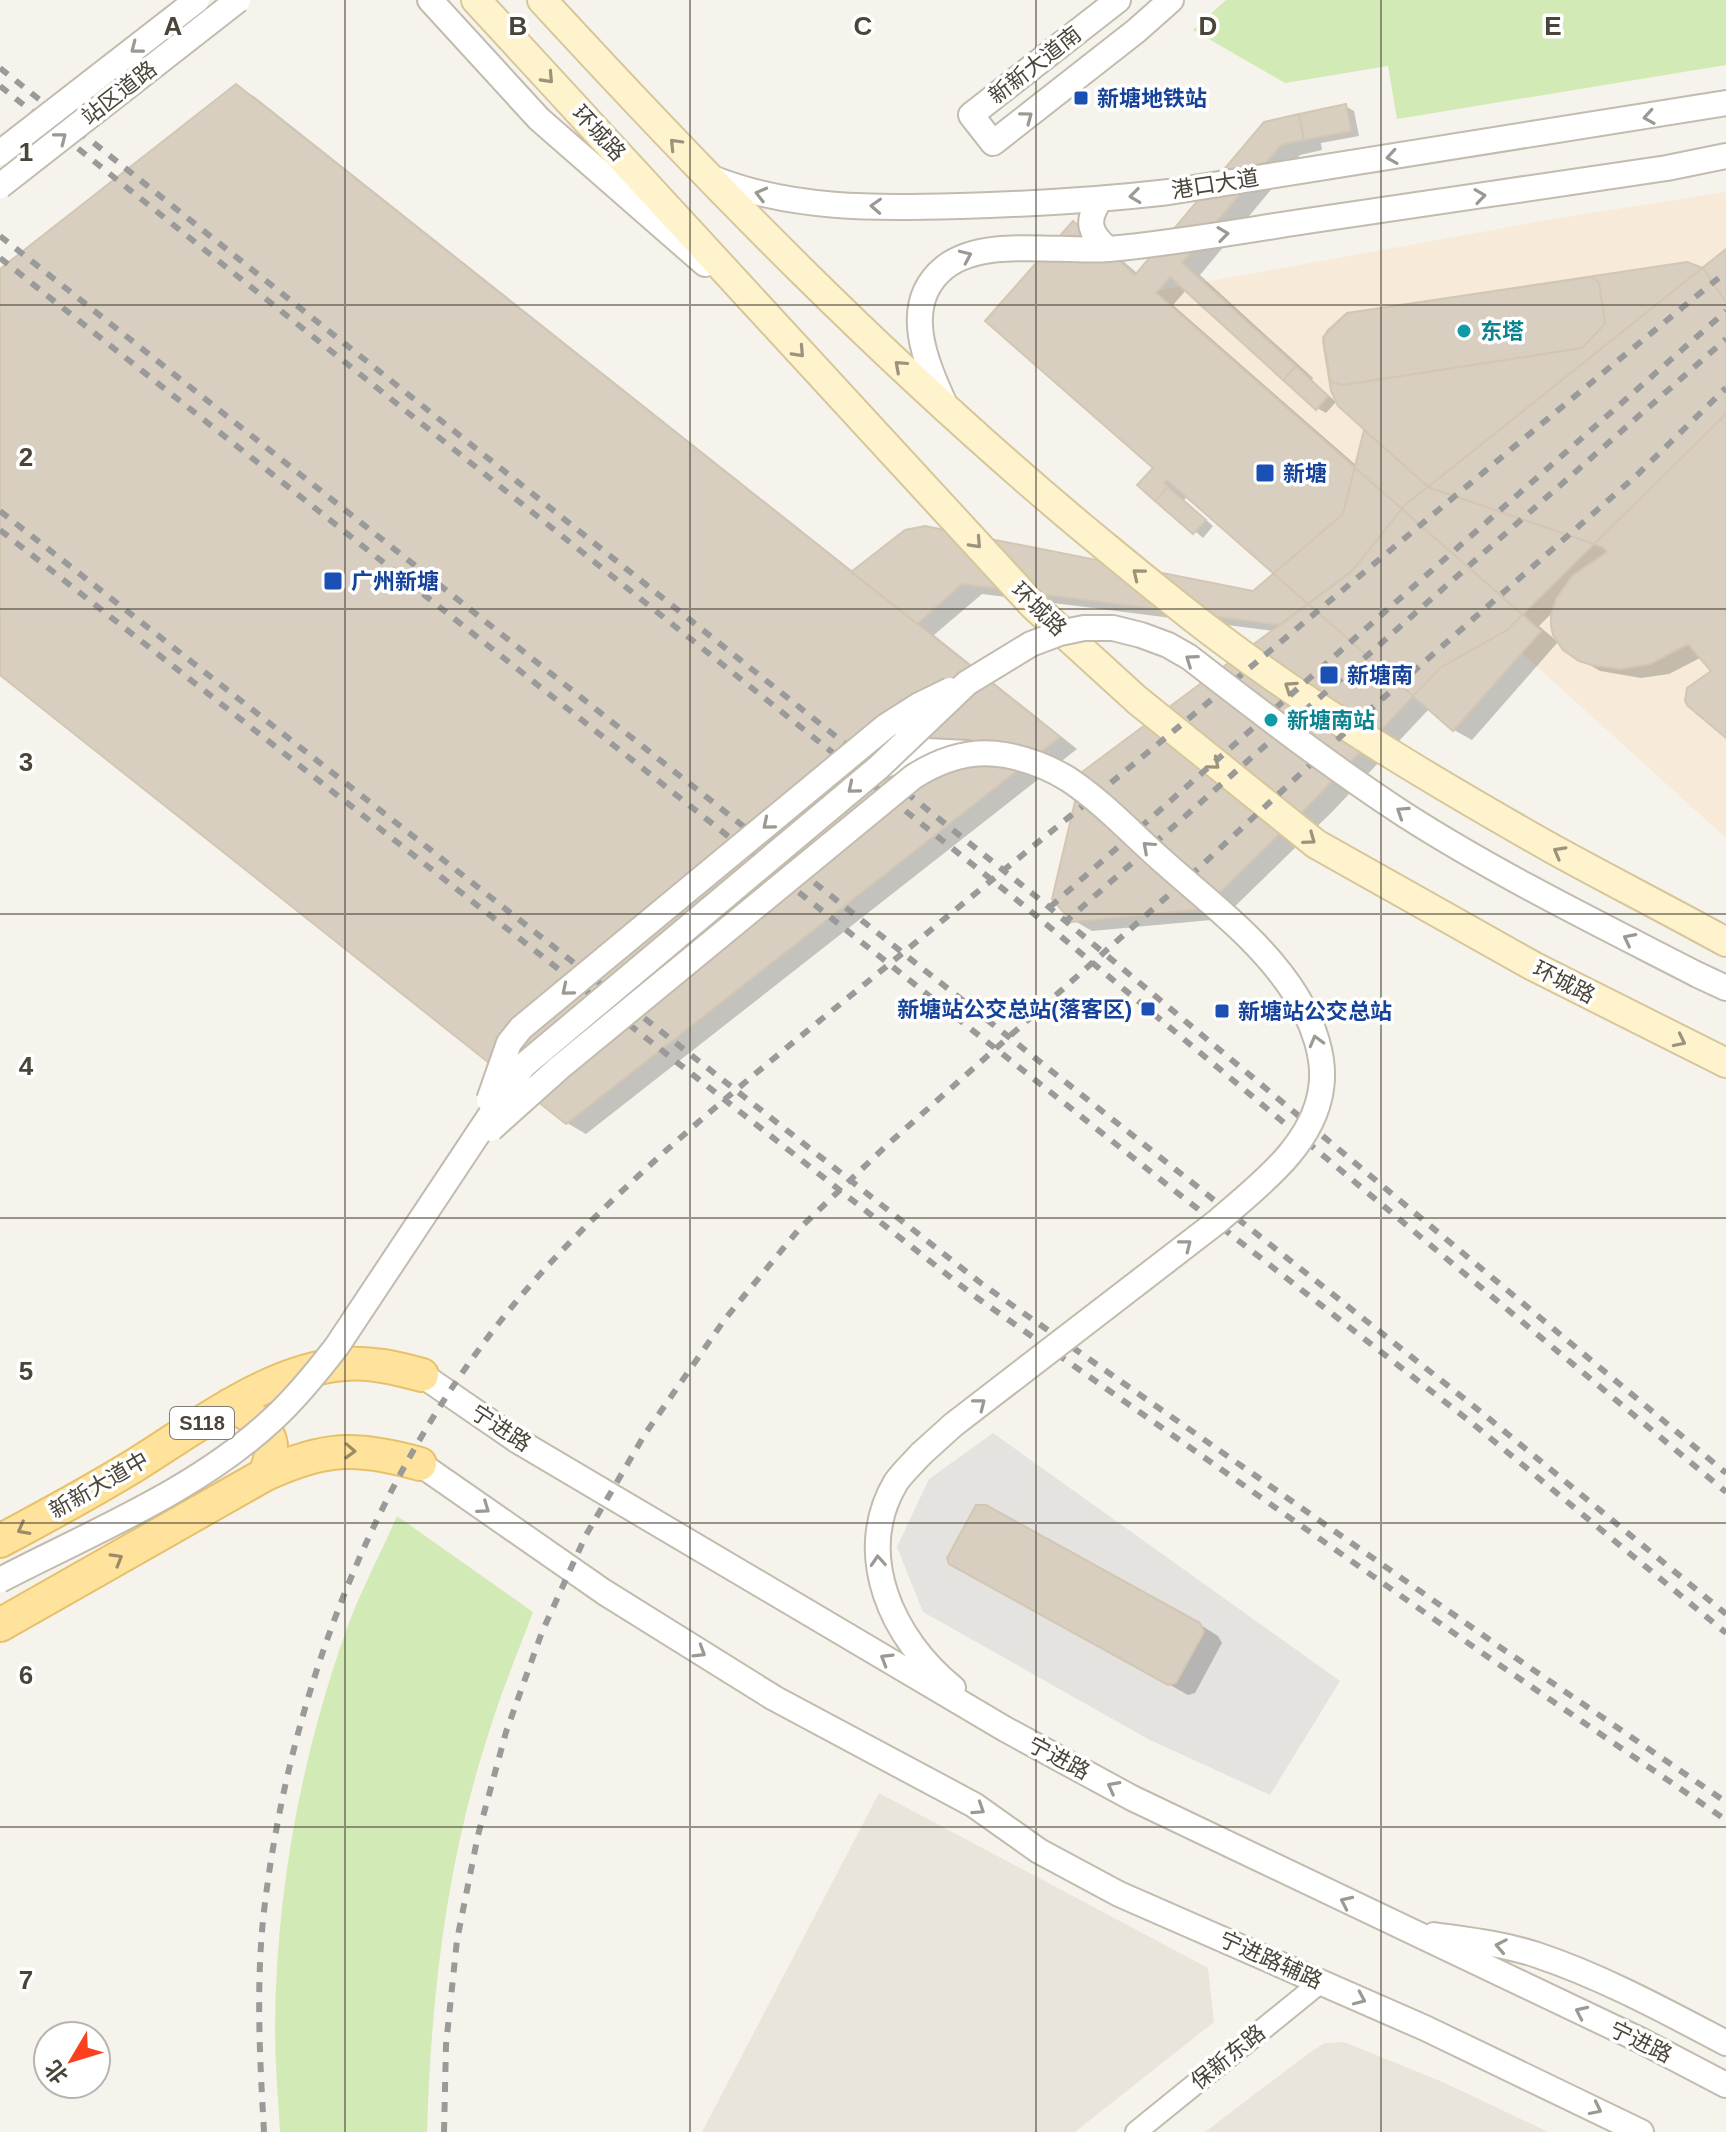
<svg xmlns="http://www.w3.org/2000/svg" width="1726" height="2132" viewBox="0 0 1726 2132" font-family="Arial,'Noto Sans SC',sans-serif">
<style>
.residential{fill:#eae5da}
.commercial{fill:#f7ead8}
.green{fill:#d2eab5}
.parking{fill:#e5e3e0}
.shadow{fill:#0003}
.building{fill:#d8cfc1;stroke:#d3c7b4;stroke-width:2}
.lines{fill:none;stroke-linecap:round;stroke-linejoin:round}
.minor-casing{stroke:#c2bbae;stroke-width:24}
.tertiary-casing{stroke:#c2bbae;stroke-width:28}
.secondary-casing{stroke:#d6c79b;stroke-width:32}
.primary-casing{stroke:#e6c16a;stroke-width:36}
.minor{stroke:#fff;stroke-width:20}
.tertiary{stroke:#fff;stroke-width:24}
.secondary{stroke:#fff3cd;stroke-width:28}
.primary{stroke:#ffe39c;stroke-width:32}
.rail{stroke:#9a9a9a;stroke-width:6;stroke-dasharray:10 10;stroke-linecap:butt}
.tertiary-bridge-casing{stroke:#c2bbae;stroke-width:28;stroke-linecap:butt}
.tertiary-bridge{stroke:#fff;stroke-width:24}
.oneway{stroke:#9c9892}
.oneway2{stroke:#9c937c}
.oneway3{stroke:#9c8c66}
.grid{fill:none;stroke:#4b4439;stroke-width:2;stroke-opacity:0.55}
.transit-dot{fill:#1a4fb4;stroke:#fff;stroke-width:3}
.culture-dot{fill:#0f9aa8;stroke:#fff;stroke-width:3}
.labels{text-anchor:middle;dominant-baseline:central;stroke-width:7;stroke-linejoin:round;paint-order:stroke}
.shield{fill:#fff;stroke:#817c74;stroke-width:2}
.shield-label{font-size:20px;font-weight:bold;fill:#4b4439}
.street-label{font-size:22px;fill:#4b4439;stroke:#fff}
.transit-label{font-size:22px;font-weight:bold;fill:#164399;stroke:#fff;text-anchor:start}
.culture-label{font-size:22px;font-weight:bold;fill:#0d838f;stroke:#fff;text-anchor:start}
.grid-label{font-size:26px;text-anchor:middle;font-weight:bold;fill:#4b4439;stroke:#fff;stroke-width:7;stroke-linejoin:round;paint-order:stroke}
</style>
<rect width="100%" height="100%" fill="#f6f3ec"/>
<path class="residential" d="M879 1793 1208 1968 1214 2022 1075 2132H702Z
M1344 2042 1445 2083 1548 2132H1205L1309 2053 1325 2043Z"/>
<path class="commercial" d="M1726 192V838L1128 296 1559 218Z"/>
<path class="green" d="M1226 0H1726V65L1397 119 1388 66 1285 83 1193 30Z
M397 1516 533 1612C519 1650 503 1687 491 1726 447 1857 431 1995 427 2132H280C278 2098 275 2063 275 2028 276 1891 301 1757 347 1628 361 1590 381 1553 397 1516Z"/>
<path class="parking" d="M993 1433 1340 1681 1270 1795 1148 1739 923 1612 897 1547 929 1479Z"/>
<path class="shadow" d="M236 86 255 97 854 572 1254 593 1276 574 1188 496 1184 500 1213 526 1203 538 1140 485 1156 468 1073 223 1092 234 1138 274 1265 124 1345 106 1354 111 1359 136 1321 143 1322 150 1300 155 1200 275 1313 378 1312 380 1336 402 1326 413 1317 408 1187 289 1173 305 1357 466 1366 429 1703 270 1726 252V735L1714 672 1702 657 1669 674 1641 678 1600 671 1580 659 1554 611 1539 626 1558 642 1472 740 1454 730 1430 708 1333 811 1222 919 1092 931 1073 920 1274 631 982 594 934 635 1077 749 586 1134 567 1123 0 672V271Z
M951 1562 1199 1624 1218 1636 1222 1643 1195 1693 1188 1695Z"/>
<path class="building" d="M236 84 1060 737 566 1124 0 675V269Z
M1346 104 1351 131 1304 140 1299 114Z
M1299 114 1304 140 1281 145 1182 263 1296 366 1283 380 1170 277 1156 293 1541 631 1453 731 1167 480 1164 483 1168 487 1155 501 1137 485 1153 468 985 321 1073 221 1135 275 1264 122Z
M1726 249V414L1594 544 1428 487Z
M1687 262 1703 268 1726 302V738L1688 706 1685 701 1687 688 1711 671 1688 644 1650 664 1621 669 1592 665 1579 661 1563 650 1553 635 1551 626V616L1556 599 1572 576 1607 552 1603 547 1428 487 1338 406 1331 391 1323 341 1327 331 1347 313Z
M1591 277 1599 282 1605 324 1582 348 1343 385 1333 383 1330 379 1323 337 1347 313Z
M1296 366 1328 396 1316 410 1283 380Z
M1364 430 1428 487 1406 504 1352 571 1280 625 962 584 917 624 851 572 905 530 925 526 1253 591 1343 514Z
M1168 487 1206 520 1193 534 1155 501Z
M1428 487 1594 544 1507 630 1440 668 1314 800 1203 909 1072 922 1052 899 1082 772 1352 571 1406 504Z
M976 1505H986L1200 1623 1204 1632 1176 1683 1168 1685 949 1564 947 1558Z"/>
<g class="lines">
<g class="minor-casing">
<path id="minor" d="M1136 2132 1321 1982"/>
</g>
<g class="tertiary-casing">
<path id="tertiary" d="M430 0 539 119 705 264
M1118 0 971 115 993 143 1136 31 1171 0
M712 178C792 210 875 208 961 206 1031 204 1100 200 1169 192L1726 103
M1100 200C1085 221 1090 234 1108 249
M946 407C927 365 899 305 944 268 983 236 1060 253 1109 249 1175 243 1241 231 1307 221 1427 203 1547 186 1667 168L1726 156
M880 767 926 751 968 753
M1698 975 1726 988
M422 1375 518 1441 1005 1729 1132 1798 1640 2040 1726 2085
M921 1454C913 1463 903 1472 896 1482 853 1554 892 1639 953 1688
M420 1464 604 1592 774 1698 974 1805 1039 1851 1119 1894 1425 2028 1641 2132
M1434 1935C1468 1940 1504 1944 1537 1955 1603 1977 1665 2011 1726 2043"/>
</g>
<g class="secondary-casing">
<path id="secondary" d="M476 0 1034 606 1137 700 1316 844 1533 966 1726 1063
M542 0C713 186 889 366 1084 529 1129 566 1174 604 1221 639 1325 717 1438 784 1551 848 1609 880 1668 910 1726 942"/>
</g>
<g class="primary-casing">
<path id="primary" d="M230 1405C262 1420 283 1438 264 1475
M0 1541C45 1517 89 1493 132 1467 195 1428 269 1370 344 1364 372 1362 396 1368 422 1375
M0 1625 264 1475C324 1447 356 1446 420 1464"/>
</g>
<use href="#minor" class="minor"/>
<use href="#tertiary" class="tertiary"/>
<use href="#secondary" class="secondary"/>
<use href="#primary" class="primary"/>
<path class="rail" d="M0 68 1038 898 1726 1473
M0 86 1028 909 1726 1492
M0 236 1481 1412 1726 1614
M0 258 1175 1191 1472 1423 1726 1633
M0 511 982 1284 1497 1645 1726 1802
M0 530 973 1295 1488 1657 1726 1820
M1050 907 1726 311
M1064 923 1726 339
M264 2132C260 2062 256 1991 263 1920 289 1681 388 1435 554 1259 637 1171 730 1094 823 1018 907 950 990 881 1074 813 1293 634 1507 450 1726 272
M444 2132 446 2045 457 1940 478 1835 506 1732 542 1632 586 1535 645 1434 725 1319 800 1228 887 1145 1189 877 1365 714 1637 475 1726 388"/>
<g class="tertiary-bridge-casing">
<path id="tertiary-bridge" d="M0 153 197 0
M0 186 238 0
M489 1100 509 1043 521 1028 886 726 919 705 950 690
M491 1129 559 1068 913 777C941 759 972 749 1005 755 1027 759 1050 768 1068 779 1103 802 1133 835 1165 863 1211 904 1264 943 1297 997 1313 1023 1326 1058 1321 1089 1313 1146 1258 1186 1218 1221L953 1425 921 1454
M0 1580C92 1532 196 1491 273 1419 297 1397 317 1372 337 1346L523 1066 879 767 967 683 1031 644 1060 633 1084 628H1113L1141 635 1168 645 1189 657C1260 712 1330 766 1405 815 1499 875 1599 924 1698 975"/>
</g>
<use href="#tertiary-bridge" class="tertiary-bridge"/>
</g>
<defs><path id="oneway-chevron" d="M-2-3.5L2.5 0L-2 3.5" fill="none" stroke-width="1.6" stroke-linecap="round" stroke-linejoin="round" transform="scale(2)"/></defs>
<g class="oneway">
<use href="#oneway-chevron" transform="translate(136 48) rotate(142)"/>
<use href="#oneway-chevron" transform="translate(1027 117) rotate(-37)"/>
<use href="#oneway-chevron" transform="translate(1649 117) rotate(171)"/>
<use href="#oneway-chevron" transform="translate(61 138) rotate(-38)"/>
<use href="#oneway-chevron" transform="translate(1392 157) rotate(171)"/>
<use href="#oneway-chevron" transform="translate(761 194) rotate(-166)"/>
<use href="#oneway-chevron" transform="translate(1135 196) rotate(173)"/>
<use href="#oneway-chevron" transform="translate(1480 196) rotate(-8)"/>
<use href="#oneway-chevron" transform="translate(876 206) rotate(-177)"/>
<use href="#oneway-chevron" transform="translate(1223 234) rotate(-8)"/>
<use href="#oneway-chevron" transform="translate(966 256) rotate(-24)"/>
<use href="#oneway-chevron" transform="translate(1191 660) rotate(-145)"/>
<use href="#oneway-chevron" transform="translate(853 788) rotate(140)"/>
<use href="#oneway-chevron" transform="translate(1402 812) rotate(-147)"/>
<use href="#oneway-chevron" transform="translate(768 824) rotate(140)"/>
<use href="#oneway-chevron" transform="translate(1148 847) rotate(-138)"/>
<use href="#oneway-chevron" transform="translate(1629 939) rotate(-153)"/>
<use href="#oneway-chevron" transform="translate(567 990) rotate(140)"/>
<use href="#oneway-chevron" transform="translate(1316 1041) rotate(-105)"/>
<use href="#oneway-chevron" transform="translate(1186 1245) rotate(-38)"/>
<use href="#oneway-chevron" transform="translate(980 1404) rotate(-38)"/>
<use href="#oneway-chevron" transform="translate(484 1508) rotate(35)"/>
<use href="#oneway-chevron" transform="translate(878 1561) rotate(-94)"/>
<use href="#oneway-chevron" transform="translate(700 1652) rotate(32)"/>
<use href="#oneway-chevron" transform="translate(886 1659) rotate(-149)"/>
<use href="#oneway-chevron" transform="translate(1113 1787) rotate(-152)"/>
<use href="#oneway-chevron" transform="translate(979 1809) rotate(33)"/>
<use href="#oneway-chevron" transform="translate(1346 1902) rotate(-155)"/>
<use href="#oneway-chevron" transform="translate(1501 1946) rotate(-169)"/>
<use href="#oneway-chevron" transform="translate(1360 1999) rotate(24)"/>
<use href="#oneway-chevron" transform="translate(1581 2012) rotate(-155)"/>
<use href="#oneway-chevron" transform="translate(1596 2109) rotate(26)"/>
</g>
<g class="oneway2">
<use href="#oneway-chevron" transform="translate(548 78) rotate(47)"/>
<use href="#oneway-chevron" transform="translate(675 144) rotate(-134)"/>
<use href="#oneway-chevron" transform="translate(799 352) rotate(47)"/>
<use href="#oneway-chevron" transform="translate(900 366) rotate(-138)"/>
<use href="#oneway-chevron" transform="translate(976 543) rotate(47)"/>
<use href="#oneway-chevron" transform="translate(1138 574) rotate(-141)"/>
<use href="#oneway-chevron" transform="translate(1290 687) rotate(-146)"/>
<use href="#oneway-chevron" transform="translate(1214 764) rotate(40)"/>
<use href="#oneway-chevron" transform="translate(1310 839) rotate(36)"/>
<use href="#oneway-chevron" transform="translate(1559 852) rotate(-151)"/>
<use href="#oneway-chevron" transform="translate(1680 1041) rotate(26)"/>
</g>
<g class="oneway3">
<use href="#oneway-chevron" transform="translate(350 1451) rotate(2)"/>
<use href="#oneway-chevron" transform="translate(23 1529) rotate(152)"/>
<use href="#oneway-chevron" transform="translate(117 1559) rotate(-30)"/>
</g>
<path class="grid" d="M345 0V2132M690 0V2132M1036 0V2132M1381 0V2132M0 305H1726M0 609H1726M0 914H1726M0 1218H1726M0 1523H1726M0 1827H1726"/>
<g class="transit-dot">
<rect x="1073" y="90" width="16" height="16" rx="4"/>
<rect x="1255" y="463" width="20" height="20" rx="4"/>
<rect x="323" y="571" width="20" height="20" rx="4"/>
<rect x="1319" y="665" width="20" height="20" rx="4"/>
<rect x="1140" y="1001" width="16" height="16" rx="4"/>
<rect x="1214" y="1003" width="16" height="16" rx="4"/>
</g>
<g class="culture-dot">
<circle cx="1464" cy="331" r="8"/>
<circle cx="1271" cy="720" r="8"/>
</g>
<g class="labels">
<rect class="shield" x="170" y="1407" width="64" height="32" rx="6"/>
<g class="shield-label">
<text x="202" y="1423">S118</text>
</g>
<g class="street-label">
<text transform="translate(1035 65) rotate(-38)">新新大道南</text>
<text transform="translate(119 93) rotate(-38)">站区道路</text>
<text transform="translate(599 133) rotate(47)">环城路</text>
<text transform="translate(1215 184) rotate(-9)">港口大道</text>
<text transform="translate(1039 609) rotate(44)">环城路</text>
<text transform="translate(1564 982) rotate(27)">环城路</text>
<text transform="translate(501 1428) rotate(33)">宁进路</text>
<text transform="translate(99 1485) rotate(-30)">新新大道中</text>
<text transform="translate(1059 1758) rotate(28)">宁进路</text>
<text transform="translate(1271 1960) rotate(24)">宁进路辅路</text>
<text transform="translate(1641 2042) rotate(26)">宁进路</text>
<text transform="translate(1228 2057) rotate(-39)">保新东路</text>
</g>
<g class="transit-label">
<text x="1097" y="98">新塘地铁站</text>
<text x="1283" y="473">新塘</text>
<text x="351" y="581">广州新塘</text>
<text x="1347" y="675">新塘南</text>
<text x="1132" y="1009" text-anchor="end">新塘站公交总站(落客区)</text>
<text x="1238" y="1011">新塘站公交总站</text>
</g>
<g class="culture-label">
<text x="1480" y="331">东塔</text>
<text x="1287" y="720">新塘南站</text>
</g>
</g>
<g class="grid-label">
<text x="173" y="35">A</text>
<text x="518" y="35">B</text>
<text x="863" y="35">C</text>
<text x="1208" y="35">D</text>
<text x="1553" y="35">E</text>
<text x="26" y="161">1</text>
<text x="26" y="466">2</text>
<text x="26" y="771">3</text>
<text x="26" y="1075">4</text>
<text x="26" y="1380">5</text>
<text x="26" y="1684">6</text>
<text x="26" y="1989">7</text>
</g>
<g transform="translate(72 2060) rotate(232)"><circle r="38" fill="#ffffff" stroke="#b7b4b0" stroke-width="2"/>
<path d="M0-6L14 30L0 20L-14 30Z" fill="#fc3f1d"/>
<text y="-12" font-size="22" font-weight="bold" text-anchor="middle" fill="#4b4439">北</text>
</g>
</svg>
